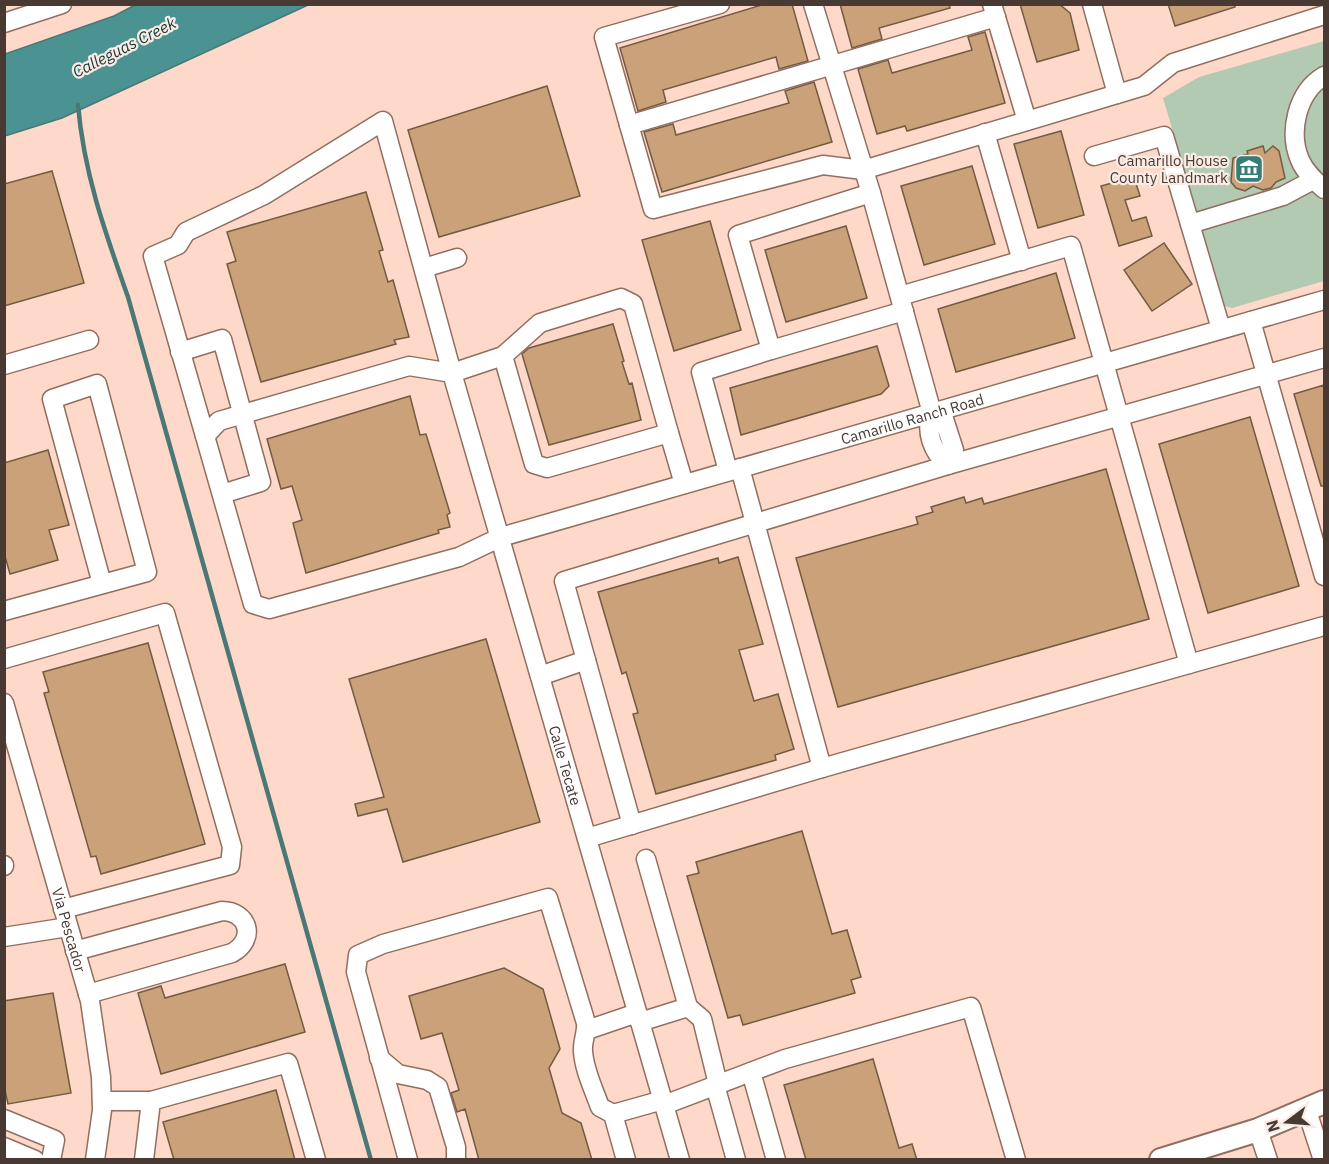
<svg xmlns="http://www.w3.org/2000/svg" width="1329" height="1164" viewBox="0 0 1329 1164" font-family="'IBM Plex Sans',sans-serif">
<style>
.green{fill:#b2cab1}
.water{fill:#4b9393;stroke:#4a7876;stroke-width:1.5}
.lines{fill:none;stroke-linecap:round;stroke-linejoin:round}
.stream{stroke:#4a7876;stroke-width:4.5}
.building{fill:#caa179;stroke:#735b43;stroke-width:1.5}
.minor-casing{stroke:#906f60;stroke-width:21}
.major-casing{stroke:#906f60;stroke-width:26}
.minor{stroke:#fff;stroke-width:18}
.major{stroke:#fff;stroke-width:22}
.labels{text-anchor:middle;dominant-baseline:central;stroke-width:4.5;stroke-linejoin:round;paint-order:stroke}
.poi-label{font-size:15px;fill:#483932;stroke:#faebe4;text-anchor:end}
.street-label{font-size:15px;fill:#483932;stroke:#faebe4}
.water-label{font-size:16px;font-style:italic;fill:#153939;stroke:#faebe4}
</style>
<rect width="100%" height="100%" fill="#fed8c8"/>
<path class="green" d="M1324 41V281L1232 308 1225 306 1163 98 1199 77Z"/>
<path class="water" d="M135 5H308L62 118 5 136V54L114 16Z"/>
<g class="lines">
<path class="stream" d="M78 105C84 174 105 232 128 297L371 1160"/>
</g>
<path class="building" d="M765 4H792L808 61 779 69 776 57 663 90 666 102 638 111 620 48Z
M840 4H949L950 8 879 28 882 39 852 48Z
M1020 4H1059L1070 13 1079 50 1037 62Z
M1168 4H1235V7L1175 26Z
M985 32 1005 103 907 131 905 126 877 134 858 69 888 60 892 73 972 50 968 37Z
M814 82 832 142 662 192 644 132 673 124 676 135 789 103 785 91Z
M547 86 580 196 439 237 408 130Z
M1061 131 1084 215 1038 228 1014 144Z
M1263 146 1265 153 1273 146 1279 151 1285 178 1276 182 1271 188 1263 190 1253 186 1245 191 1236 188 1231 182 1233 158 1248 154 1247 151Z
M972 166 995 244 924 265 901 186Z
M52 171 84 283 4 306V184Z
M1134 177 1140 196 1125 200 1132 221 1146 217 1152 236 1119 246 1101 186Z
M366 192 383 250 379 251 388 282 393 280 409 337 394 340 396 344 261 382 227 264 236 261 227 232Z
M710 221 741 330 674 351 642 240Z
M846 226 867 298 786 322 765 250Z
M1164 243 1192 284 1152 311 1124 270Z
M1056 273 1075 338 956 372 938 309Z
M613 324 624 361 622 362 629 384 632 383 641 420 549 445 522 354 529 348Z
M877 346 889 386 881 394 741 435 730 388Z
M1324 385V486H1321L1294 394Z
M410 396 420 435 426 434 450 513 447 515 450 527 438 530 439 533 306 573 293 523 302 520 292 486 281 489 267 439Z
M1250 417 1299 586 1208 613 1159 444Z
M48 450 69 525 49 530 58 560 10 574 4 553V463Z
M1106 469 1149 619 838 707 796 558 918 524 916 517 933 512 931 507 964 497 966 503 982 498 984 504Z
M738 557 763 644 739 650 754 701 778 694 794 749 775 755 776 760 656 794 633 714 638 713 626 672 622 674 598 592 718 558 719 563Z
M486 639 540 822 403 862 387 809 358 816 355 804 384 797 349 679Z
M148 643 205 844 101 874 96 856 91 857 44 693 49 692 43 672Z
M802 831 832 934 847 930 861 977 851 980 855 993 743 1025 740 1015 728 1018 687 876 699 873 696 862Z
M285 964 305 1032 161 1074 138 993 161 986 165 998Z
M504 968 543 989 560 1049 549 1068 562 1113 581 1123 592 1160H479L465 1109 457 1112 451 1093 459 1090 442 1033 421 1039 409 996Z
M53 993 71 1093 8 1104 4 1086V1001Z
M873 1059 899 1148 912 1144 917 1160H806L784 1085Z
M276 1090 295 1160H174L163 1122Z"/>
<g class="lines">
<g class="minor-casing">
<g id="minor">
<path d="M720 4 604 37 653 209 823 165 863 170 1144 86 1173 63 1324 15"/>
<path d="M813 4 871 193 932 413C925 431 932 452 948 465L954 450 944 419 932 413"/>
<path d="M992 4 1027 121"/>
<path d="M1092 4 1117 94"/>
<path d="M4 23 62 4"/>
<path d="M1324 76C1297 92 1288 132 1300 160 1305 172 1315 181 1324 189"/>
<path d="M629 125 996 17"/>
<path d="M985 133 1022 261"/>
<path d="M1094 156 1164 136 1221 329"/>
<path d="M871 193 738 235 771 350 904 311"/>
<path d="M1190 224 1283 196 1313 180"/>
<path d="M424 268 457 258"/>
<path d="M900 296 1071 246 1189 664 1324 626"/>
<path d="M1251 321 1324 576"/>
<path d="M180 352 222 339 261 482 222 494"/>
<path id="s1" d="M503 356 534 464 547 468 669 433 633 304 621 298 540 323 503 356 452 373 409 366 219 421 205 436 253 604 269 609 459 557 501 537 1324 300"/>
<path d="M4 365 89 340"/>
<path d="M669 433 684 484"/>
<path id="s2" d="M205 436 153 256 178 245 186 232 264 195 383 121 452 373 680 1160"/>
<path d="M740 468 822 768"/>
<path d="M728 471 701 372 771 350"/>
<path d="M4 611 147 572 97 384 52 399 102 584"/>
<path d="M4 659 165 613 232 847 230 865 63 909"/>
<path d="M586 660 632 825"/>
<path d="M540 676 586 660 564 581 948 465 1324 358"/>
<path id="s3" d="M4 703 90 1001 101 1077 102 1110 95 1160"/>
<path d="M587 838 822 768 1189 664"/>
<path d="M646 859 688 1007"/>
<path d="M4 865V866"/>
<path d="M4 937 68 927"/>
<path d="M75 951 222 911C248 911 257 939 232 953L88 994"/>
<path d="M640 1022 688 1007 702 1019 718 1084"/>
<path d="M587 1030 637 1013"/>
<path d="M379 1058 398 1074 427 1080 438 1087 456 1147V1160"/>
<path d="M751 1072 776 1160"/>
<path d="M715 1085 736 1160"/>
<path d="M102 1101H151"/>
<path d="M664 1105 785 1059 971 1007 1016 1160"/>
<path d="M1307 1111 1322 1157"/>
<path d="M613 1114 663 1100"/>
<path d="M4 1119 55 1140 51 1160"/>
<path d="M1258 1130 1268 1160"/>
<path d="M4 1147 35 1160"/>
<path d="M144 1160 151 1101 288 1063 316 1160"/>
<path d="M408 1160 356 972 358 955 383 944 548 898 586 1023C587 1033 582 1042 583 1051 584 1070 594 1090 600 1107L613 1114 626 1160"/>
</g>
</g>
<g class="major-casing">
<path id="major" d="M1161 1160 1258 1130 1324 1102"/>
</g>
<use href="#minor" class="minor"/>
<use href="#major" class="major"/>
</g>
<defs>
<g id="museum-square" transform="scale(1.5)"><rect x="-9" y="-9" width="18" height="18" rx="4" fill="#357d76" stroke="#faebe4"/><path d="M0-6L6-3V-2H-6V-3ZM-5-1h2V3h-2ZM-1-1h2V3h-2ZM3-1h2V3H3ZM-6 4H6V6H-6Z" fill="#fff"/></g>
</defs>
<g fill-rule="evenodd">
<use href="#museum-square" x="1249" y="169"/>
</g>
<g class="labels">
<g class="poi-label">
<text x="1228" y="160">Camarillo House<tspan x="1228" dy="17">County Landmark</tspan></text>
</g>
<g class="street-label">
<text stroke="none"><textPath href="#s1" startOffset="1713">Camarillo Ranch Road</textPath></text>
<text stroke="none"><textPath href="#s2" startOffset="1126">Calle Tecate</textPath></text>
<text stroke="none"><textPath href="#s3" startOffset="236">Via Pescador</textPath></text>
</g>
<g class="water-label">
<text transform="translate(124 47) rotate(-27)">Calleguas Creek</text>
</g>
</g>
<rect width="1329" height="1164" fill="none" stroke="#483932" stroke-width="12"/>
<g transform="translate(1287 1122) rotate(254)" stroke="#faebe4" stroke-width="4.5" paint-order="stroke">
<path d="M0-4.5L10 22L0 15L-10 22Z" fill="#483932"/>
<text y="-9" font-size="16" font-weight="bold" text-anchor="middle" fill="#483932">N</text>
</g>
</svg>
